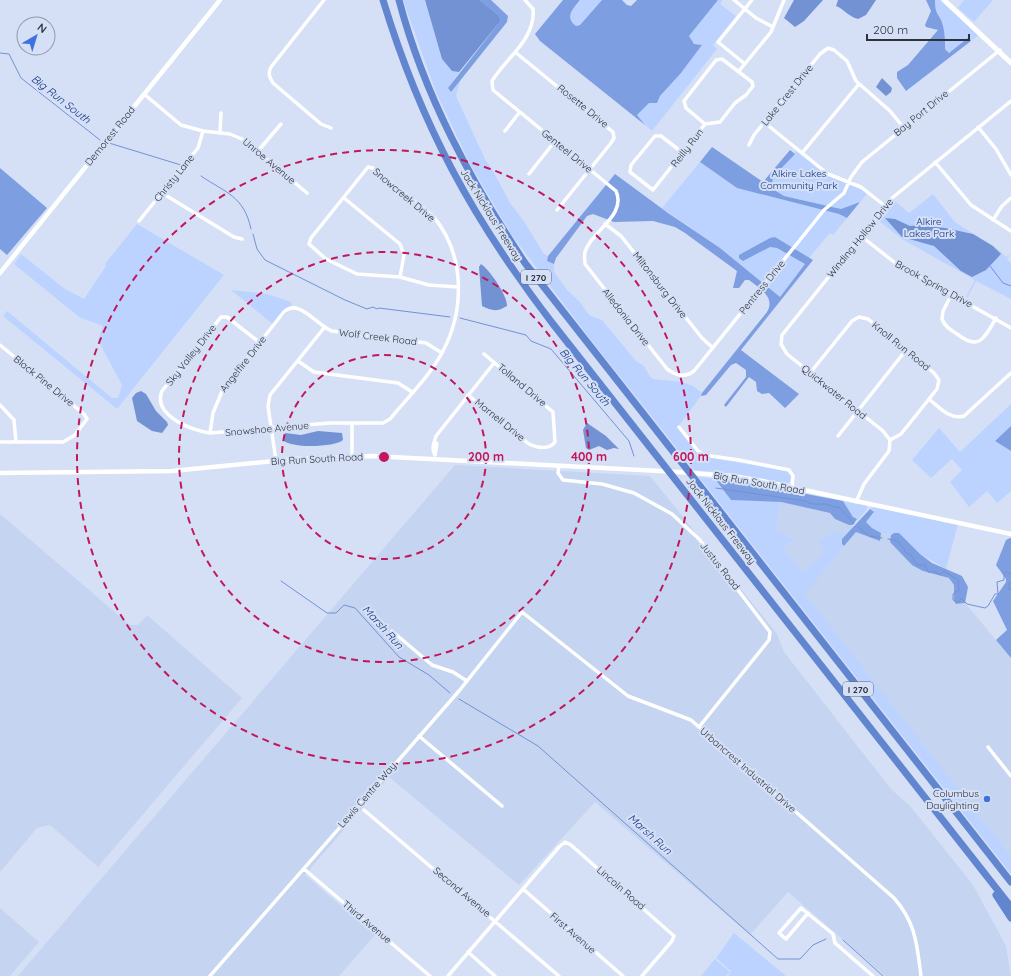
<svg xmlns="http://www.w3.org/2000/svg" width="1011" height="976" viewBox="0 0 1011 976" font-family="Quicksand,sans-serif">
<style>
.built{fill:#c5d4f0}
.green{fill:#bcd3ff}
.forest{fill:#7d9ee1}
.water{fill:#7292d4}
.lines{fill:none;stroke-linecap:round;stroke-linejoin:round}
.stream{stroke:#7292d4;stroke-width:1}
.minor{stroke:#fff;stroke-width:3.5}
.tertiary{stroke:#fff;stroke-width:4.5}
.secondary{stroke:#fff;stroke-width:5}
.motorway{stroke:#6285cf;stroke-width:7}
.ring{fill:none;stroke:#c2185b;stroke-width:2;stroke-dasharray:7 5}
.poi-dot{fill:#4071e1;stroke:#d5e0f6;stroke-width:1.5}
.labels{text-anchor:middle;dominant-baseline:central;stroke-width:4;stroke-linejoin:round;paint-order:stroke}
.shield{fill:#d5e0f6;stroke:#5f6672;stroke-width:1}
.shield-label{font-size:9px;font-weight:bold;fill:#2d323a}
.street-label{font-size:10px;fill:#2d323a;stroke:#d5e0f6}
.park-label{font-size:10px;fill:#143380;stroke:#d5e0f6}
.poi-label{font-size:10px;fill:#2d323a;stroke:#d5e0f6;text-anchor:end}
.water-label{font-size:11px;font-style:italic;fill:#143380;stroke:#d5e0f6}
.centre{fill:#c2185b;stroke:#d5e0f6;stroke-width:2}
.ring-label{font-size:12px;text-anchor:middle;font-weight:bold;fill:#c2185b;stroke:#d5e0f6;stroke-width:4;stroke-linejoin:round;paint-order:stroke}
</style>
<rect width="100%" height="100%" fill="#d5e0f6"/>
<path class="built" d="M455 465 650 476 777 634 784 652 891 789 911 807 973 885 1006 946 1011 976H885L788 892 750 935 595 802 519 885 389 777 305 875 375 935 339 976H18Z
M781 502 830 513 835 519 855 527 847 533H833L818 540 826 552 803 572 784 549 794 539 776 530Z
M0 514 130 625H138L147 615 242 698 98 867 50 825 37 828 0 872Z
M856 532 880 540 881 533 891 535 890 542 923 571 949 578 954 585 957 604 965 603 1011 658V856L804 594Z
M0 908 39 942 10 976H0Z"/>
<path class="green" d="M403 0H425L442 59 452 71 459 72 448 88 451 92 461 78 456 96 485 159 492 169 510 203 523 220 544 254 548 256 547 261 554 264V271L557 276 568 291 580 302 589 315 602 320 636 361 644 366 649 375 653 379 682 382 693 386 702 393 701 396 678 427 701 455 705 457 787 471 791 475 790 482 786 484 738 474 694 470 591 340 511 234 470 164 436 92Z
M581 0H602L580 25 576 26C564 17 573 9 581 0Z
M718 0H723L720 4 736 16 713 45 717 49 652 131 645 125 637 115 649 103H657L660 96 681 73 702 45 694 44 689 36Z
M935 0H940L979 35 971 41 969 37 949 53 945 49C945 40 945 31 942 23 939 12 935 15 935 0Z
M964 0H993L974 22 958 8Z
M796 151 826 175 860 189 867 194 860 202 841 209 784 196 776 191 772 185 773 177Z
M700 162 737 188 840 214 847 218 833 235 830 233 809 258 775 237 743 261 770 247 777 248 805 264 780 297 720 248 662 208Z
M933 194 955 222 1000 251 1006 257 1011 254 1007 259 1011 263V299L976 281 967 298 966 297 975 280 902 239 879 221 895 201 909 213Z
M137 224 224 275 117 409 3 316 7 311 112 398H118L122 385 98 340 103 326 79 317 14 264 21 254 65 289 84 299 106 266 105 264Z
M231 290 267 294 291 302 292 308 274 325Z
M1011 404V426L995 441 1011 451V491L997 503 987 491 969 507 950 482 962 470 952 459 931 478 912 460 939 428 960 452Z
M699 477 715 479 731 500 781 502 776 530 794 539 784 549 803 572 825 552 818 540 833 533H847L842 539V544L844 546 805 594 1011 856V874Z
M843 501 867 506V509L856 522 857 519 853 517Z
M874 507 958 524 946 569 920 554 899 534C885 536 875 532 866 522L874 513 870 509Z
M734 933 786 976H728L731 971 716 958Z
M715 959 730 972 726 976H701Z"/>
<path class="forest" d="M480 0H491L508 16 507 22 451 92 448 88 498 24 497 14Z
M563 0H580C573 9 564 17 576 26L580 25 602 0H622L627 5 631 6 637 0H718L689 36 694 44 702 45 681 73 660 96 657 103H649L637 115 645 125 540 41 535 34Z
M926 0H935C935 17 940 13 943 26 945 33 945 41 945 49L949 53 969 37 971 41 906 91 897 78V72L908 65 938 30 926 27 925 25 931 11Z
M712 147 763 182 790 150 795 154 773 177 772 185 776 191 784 196 841 209 860 202 847 218 839 214 737 188 700 162Z
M0 168 47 208 7 255 0 249Z
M615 174 668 213 720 248 780 297 805 264 777 248 770 247 743 261 739 258V255L770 238 775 237 813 260 741 350 799 394 785 408 769 393 762 394 757 391 756 382 749 377 726 407 724 405 746 377V370L736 363 731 365 706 395 701 396 702 393 767 312C776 297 759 288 749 280H745L739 288H733L737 271 685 233 675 227 653 221 614 222 593 214 587 216 556 258 554 264 547 261 548 256Z
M1011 426V451L995 441Z
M715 479 738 481 843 501 853 517 857 519 853 525H849L835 519 830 513 781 502 731 500Z
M870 509 874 512 866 522 872 528 881 533 880 541 856 532 844 546 842 544V539Z
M894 533H899L920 554 932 563 962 576 968 587 965 603 956 604 954 601V585L949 578 923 571 912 565 890 542 891 535Z
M1010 538H1011V658L996 640 1007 630 993 601 1006 582V579L996 565 1006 540Z"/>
<path class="water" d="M425 0H480L497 14 500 19 498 24 459 72 452 71 442 59Z
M794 0H823L804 21 795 27 784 18Z
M838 0H876L866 15 858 19C849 17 844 9 836 6Z
M882 78 892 88 891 92 886 96 876 87Z
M885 218 895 219 910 226 919 225 945 228 973 234 993 246 1001 254 986 270 972 277 961 271 934 246 902 237Z
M481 264C489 269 508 296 507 306 497 312 492 311 482 306L479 267Z
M141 391 146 394 156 411 167 422 168 425 162 433 152 431 137 421 132 398 136 393Z
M587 423 606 436 619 449 614 448 607 450 599 446 589 450 586 448 583 430Z
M318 431 342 433 343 440C336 447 291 449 283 440L285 433 301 435Z"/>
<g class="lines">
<path class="stream" d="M0 53 9 54 21 78 100 140
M109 143 181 165
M201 176C226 193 244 196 251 229
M253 234 257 249 265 260 345 300 367 309 373 307 377 309 379 308 450 317
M990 266 1003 283 1011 286
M460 318 526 335 531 341 551 349 629 441 634 456
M716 488 805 501C812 505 816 504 824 504 829 504 833 508 839 507L854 523
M858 527 869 536 882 538
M888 539C897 539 903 545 906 553L911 555 917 565H925L928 572H936L939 575 944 571 958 580 959 590 953 594V600L959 602 961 598 967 604 985 608 988 606 995 594H998L997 582 1004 580V573L1007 572 1011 574
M281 581 327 613H336L344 605 355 608 399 657 429 675 450 693
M1011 583H1009V590L1011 589
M459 699 538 746 778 959H800L813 945 826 939
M843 940 883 976"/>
<path class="minor" d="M324 0 271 67C268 73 269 77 273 83L321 124 331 128
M525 0 533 9C536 39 505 59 492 81L493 90 616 191C627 216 591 231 585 252 584 256 585 260 585 264L667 369C675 375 685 378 694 371L812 225 824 210 844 193 851 177 862 162 1000 50
M734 0 756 18 773 27
M515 52 613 132 614 138 611 143 557 210
M745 64 718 42 752 0
M739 71 771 32 784 0
M144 94 181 125 203 131 230 134 244 140 307 193
M765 123 828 174 861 187 885 206
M978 127 996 149 1011 175
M505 131 519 113
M220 132 221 113
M749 145 754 135 820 54 828 48 834 50 847 61 856 81 890 111 903 127
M258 151 281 124
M683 153 661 136H655L631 165 630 172 653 190 705 124 720 122 735 103 746 95 753 86 752 82 722 59 716 60 684 101 686 108 705 124
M802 153 859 84
M935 162 971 205 1011 231
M529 174 555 141
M162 193 234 237 242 239
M344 198 400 244 404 255 400 277
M993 220 1002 206 1011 198
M139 221 198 148 203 131
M605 224 621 236 702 338 713 348
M861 236 894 262 1011 328
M952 294 943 311 942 319C944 326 951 330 957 334 979 351 984 339 996 318
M259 342 227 317H221L162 391C152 415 192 431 210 433L329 423H383L390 419C408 397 430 376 443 351 465 309 465 254 433 216L373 168 368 167 311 238 309 244 326 259 357 274 400 277 429 285 458 287
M0 345 84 414 87 419 75 435 63 442H0
M298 361 314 372 398 383 412 392
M810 373 852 321 859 317 868 319 934 373 939 380 937 389 901 434 890 440
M468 395 529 444C537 448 549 450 555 442L553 412 484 354
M929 399C940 408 950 420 964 416L1011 373
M0 405 14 420 16 442
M679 427 698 451 704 455 739 460 789 470 793 476 792 487
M210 433 213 413 223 389 283 313C298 296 317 326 332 331L426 343 442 353
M838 436 906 350
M435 442 437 444 435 455
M435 455C431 448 434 443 436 436L494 363
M352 456V423
M276 461 268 406 270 395 324 328
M559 466 558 473 563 480 602 484 634 493 672 514 699 539 770 632 769 640 699 727
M856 502 864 484 889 451 890 440 883 431 787 354 781 344 782 335 892 198 1011 101
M392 631 432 665 453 672 467 681
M419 736 502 806
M988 747 1011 776
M364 810 559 976
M304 869 430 976
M523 889 623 976
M808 913 786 939 779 933 801 908 833 934 835 943 873 976
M468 952 495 976
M210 976 459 691 522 612 628 696 691 720 894 898C916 923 917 945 921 976
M448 976 559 847 565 842 571 845 674 936 672 941 642 976"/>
<path class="tertiary" d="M0 273 220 0
M0 473 172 471 295 459 373 456 679 472 731 476 762 481 1011 534"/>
<path class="secondary" d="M944 0 1011 63"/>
<path class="motorway" d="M383 0C421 125 473 220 553 324L1011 907
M399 0C424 95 471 182 525 263L1011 882
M996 895 1011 918"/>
</g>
<g class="ring">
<circle cx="384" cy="457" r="102"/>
<circle cx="384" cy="457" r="205"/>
<circle cx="384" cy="457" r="307"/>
</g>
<circle class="poi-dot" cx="987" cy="799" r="4"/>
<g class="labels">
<g class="shield">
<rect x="521" y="270" width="30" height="14" rx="3"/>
<rect x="843" y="682" width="30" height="14" rx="3"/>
</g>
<g class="shield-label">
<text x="536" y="277">I 270</text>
<text x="858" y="689">I 270</text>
</g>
<g class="street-label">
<text transform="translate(787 95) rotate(-51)">Lake Crest Drive</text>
<text transform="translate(583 106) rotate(39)">Rosette Drive</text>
<text transform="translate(921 113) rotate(-39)">Bay Port Drive</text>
<text transform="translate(110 136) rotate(-51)">Demorest Road</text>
<text transform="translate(687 148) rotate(-52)">Reilly Run</text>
<text transform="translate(567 151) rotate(39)">Genteel Drive</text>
<text transform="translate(269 161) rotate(40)">Unroe Avenue</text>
<text transform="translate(174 178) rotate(-51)">Christy Lane</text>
<text transform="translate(404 195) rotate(40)">Snowcreek Drive</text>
<text transform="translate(491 215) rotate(58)">Jack Nicklaus Freeway</text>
<text transform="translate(860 238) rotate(-51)">Winding Hollow Drive</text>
<text transform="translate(934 284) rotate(29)">Brook Spring Drive</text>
<text transform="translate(660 285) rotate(52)">Miltonsburg Drive</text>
<text transform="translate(762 287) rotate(-51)">Pentress Drive</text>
<text transform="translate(626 317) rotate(52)">Alledonia Drive</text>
<text transform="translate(378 337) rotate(7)">Wolf Creek Road</text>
<text transform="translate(901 346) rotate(39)">Knoll Run Road</text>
<text transform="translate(191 355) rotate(-52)">Sky Valley Drive</text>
<text transform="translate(243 364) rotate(-52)">Angelfire Drive</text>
<text transform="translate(44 381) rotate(39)">Black Pine Drive</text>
<text transform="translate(522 385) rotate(40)">Tolland Drive</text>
<text transform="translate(834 392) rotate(39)">Quickwater Road</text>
<text transform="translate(500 420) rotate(39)">Marnell Drive</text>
<text transform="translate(267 429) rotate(-5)">Snowshoe Avenue</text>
<text transform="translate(317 459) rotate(-3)">Big Run South Road</text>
<text transform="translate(759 483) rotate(10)">Big Run South Road</text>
<text transform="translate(721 521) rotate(52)">Jack Nicklaus Freeway</text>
<text transform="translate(720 566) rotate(52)">Justus Road</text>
<text transform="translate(748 770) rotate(41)">Urbancrest Industrial Drive</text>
<text transform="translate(367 795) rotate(-49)">Lewis Centre Way</text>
<text transform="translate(621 888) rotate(41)">Lincoln Road</text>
<text transform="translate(462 892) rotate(40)">Second Avenue</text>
<text transform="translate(367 922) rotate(40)">Third Avenue</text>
<text transform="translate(573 933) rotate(41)">First Avenue</text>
</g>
<g class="park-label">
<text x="799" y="173">Alkire Lakes<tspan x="799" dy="12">Community Park</tspan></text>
<text x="929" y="221">Alkire<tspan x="929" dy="12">Lakes Park</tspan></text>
</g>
<g class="poi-label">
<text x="979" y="793">Columbus<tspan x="979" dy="12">Daylighting</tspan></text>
</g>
<g class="water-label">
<text transform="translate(61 99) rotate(38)">Big Run South</text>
<text transform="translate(585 377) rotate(50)">Big Run South</text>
<text transform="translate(383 627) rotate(48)">Marsh Run</text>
<text transform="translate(650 834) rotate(42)">Marsh Run</text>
</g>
</g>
<circle cx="384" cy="457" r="6" class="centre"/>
<g class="ring-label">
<text x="486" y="461">200 m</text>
<text x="589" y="461">400 m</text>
<text x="691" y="461">600 m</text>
</g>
<g transform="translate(36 36) rotate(38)"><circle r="19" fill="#d5e0f6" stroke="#929aab"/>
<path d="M0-3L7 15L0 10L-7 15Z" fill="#4071e1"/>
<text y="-6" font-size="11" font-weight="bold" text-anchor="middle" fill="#2d323a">N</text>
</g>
<path d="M867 34v6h102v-6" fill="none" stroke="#2d323a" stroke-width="2"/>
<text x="873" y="34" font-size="12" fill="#2d323a" stroke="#d5e0f6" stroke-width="3" paint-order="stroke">200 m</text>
</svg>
